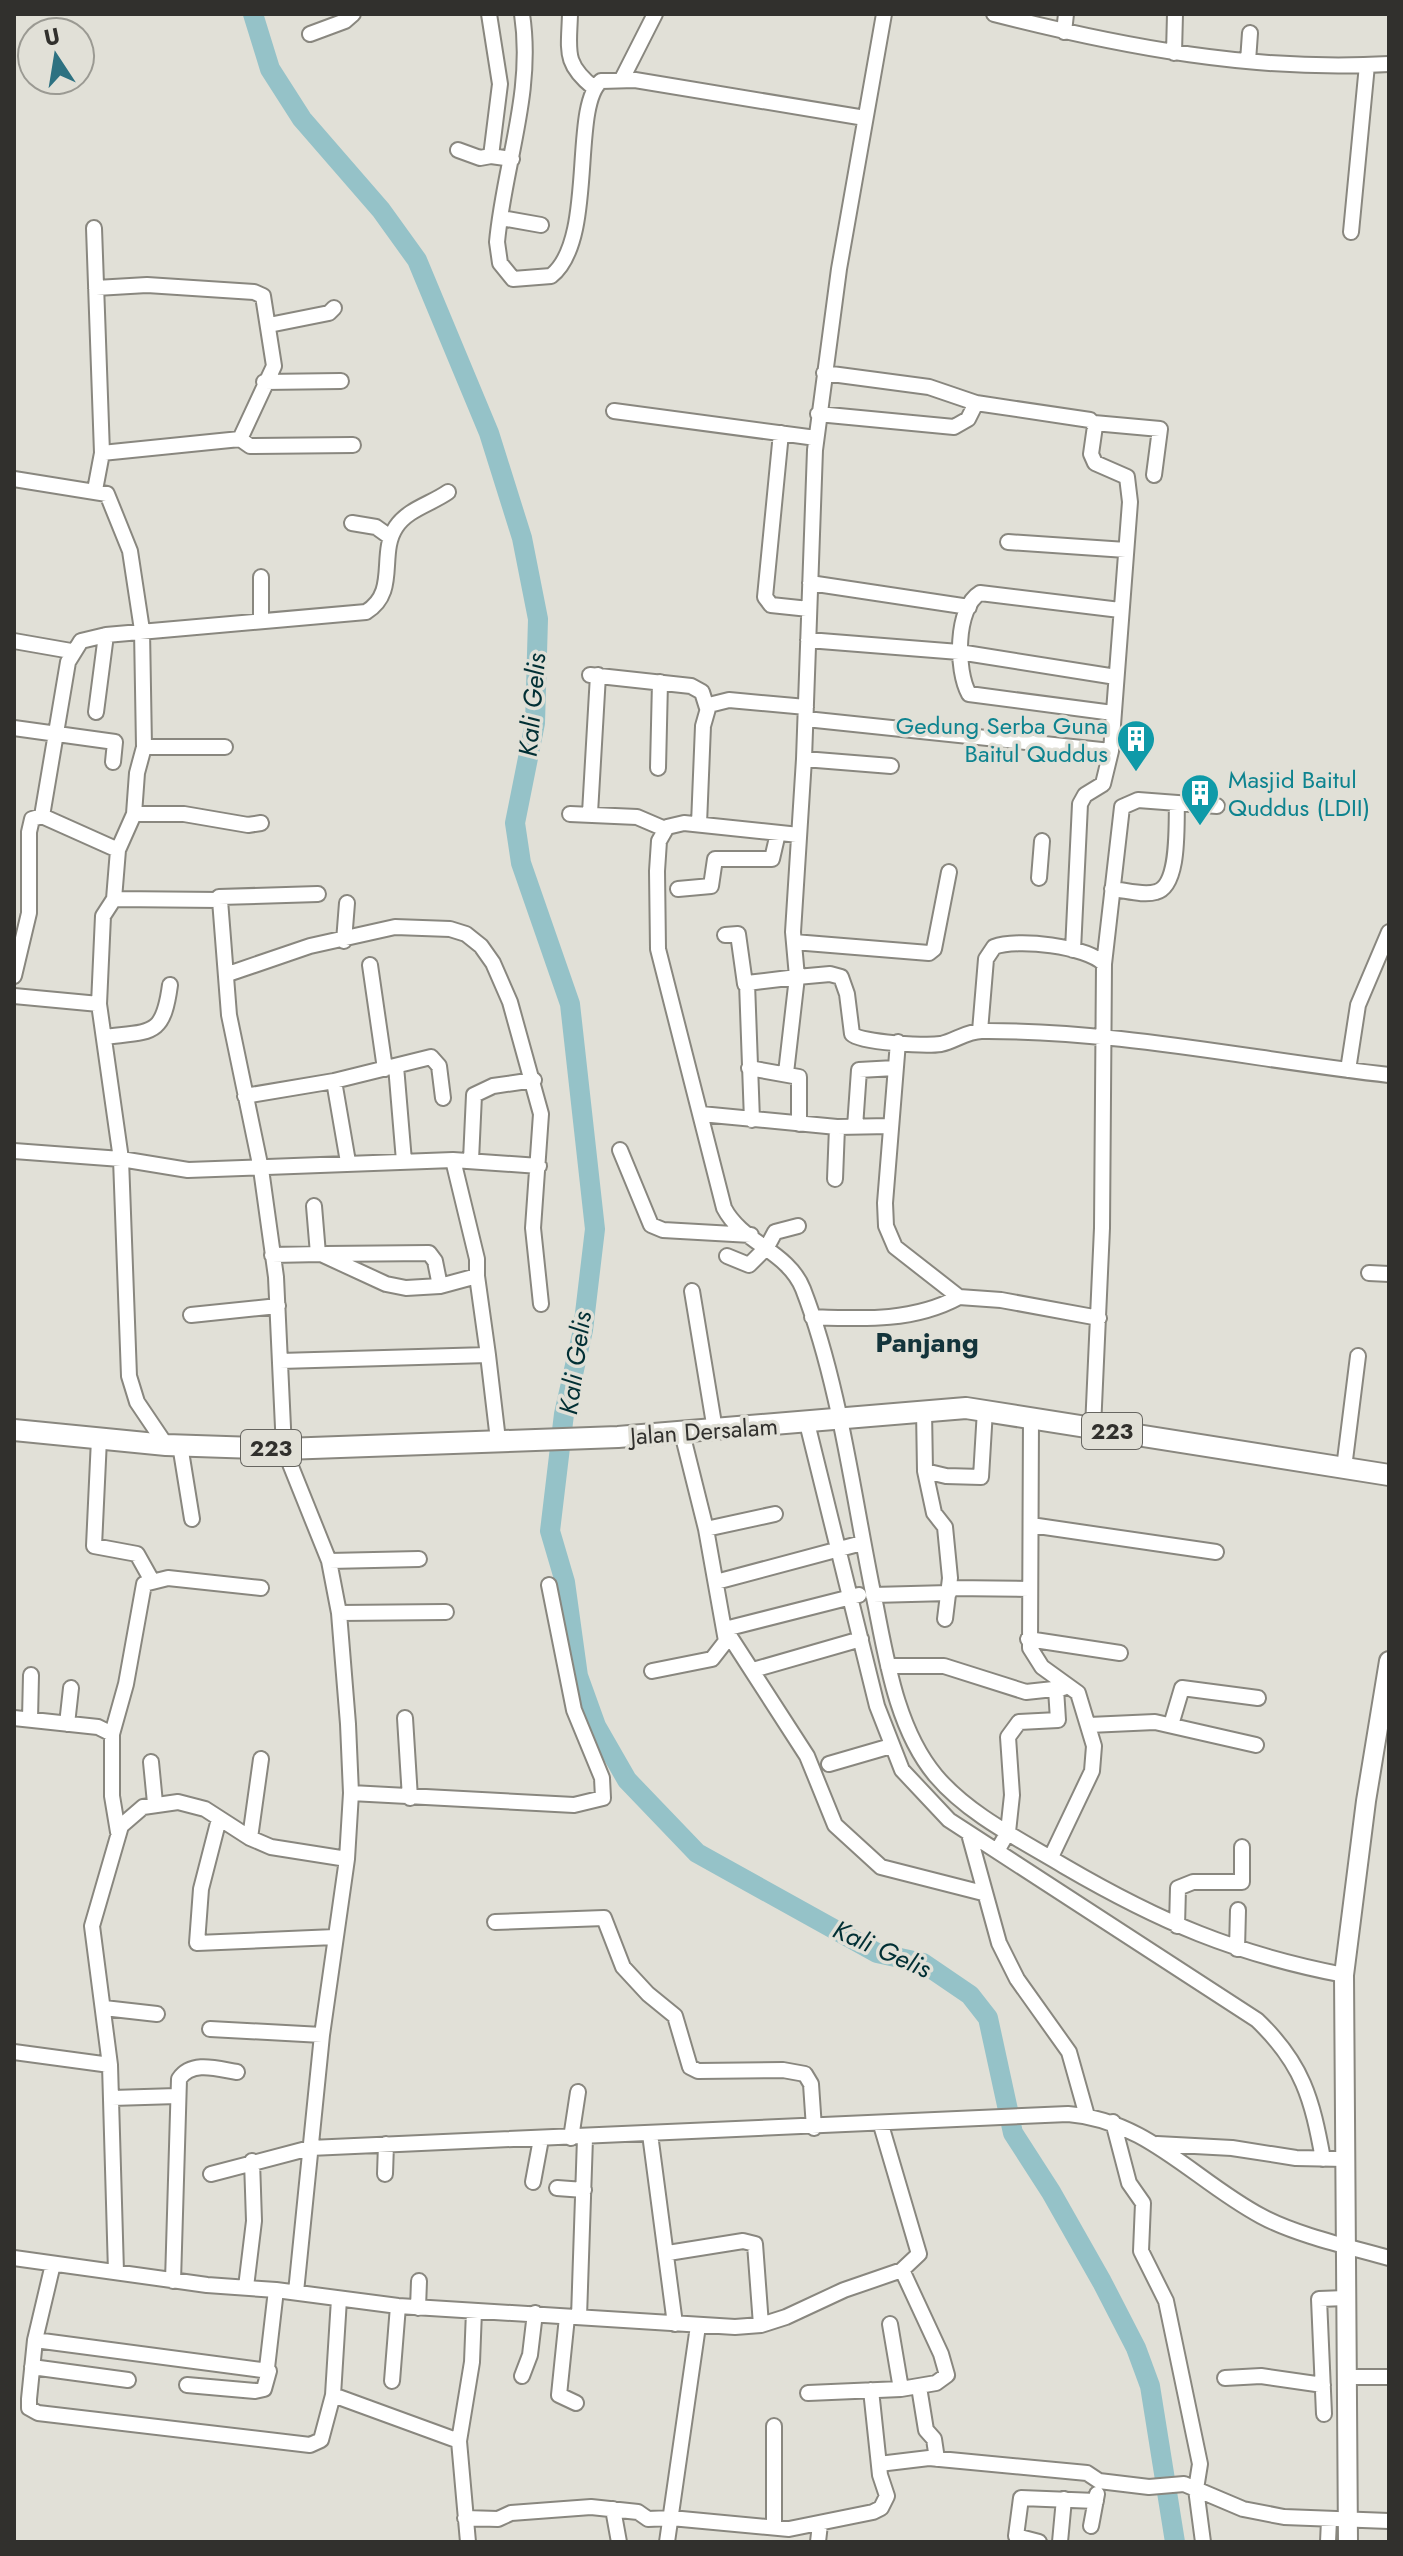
<svg xmlns="http://www.w3.org/2000/svg" width="1403" height="2556" viewBox="0 0 1403 2556" font-family="Jost,sans-serif">
<style>
.lines{fill:none;stroke-linecap:round;stroke-linejoin:round}
.river{stroke:#95c2c8;stroke-width:20}
.minor-casing{stroke:#89877f;stroke-width:18}
.secondary-casing{stroke:#89877f;stroke-width:22}
.primary-casing{stroke:#89877f;stroke-width:24}
.minor{stroke:#fff;stroke-width:14}
.secondary{stroke:#fff;stroke-width:18}
.primary{stroke:#fff;stroke-width:20}
.labels{text-anchor:middle;dominant-baseline:central;stroke-width:7;stroke-linejoin:round;paint-order:stroke}
.shield{fill:#e1e0d7;stroke:#666560;stroke-width:2}
.shield-label{font-size:22px;font-weight:bold;fill:#31302d}
.culture-label{font-size:24px;fill:#0d838f;stroke:#e1e0d7;text-anchor:end}
.street-label{font-size:24px;fill:#31302d;stroke:#e1e0d7}
.water-label{font-size:26px;font-style:italic;fill:#012f34;stroke:#e1e0d7}
.quarter-label{font-size:28px;font-weight:bold;fill:#13343b;stroke:#e1e0d7}
</style>
<rect width="100%" height="100%" fill="#e1e0d7"/>
<g class="lines">
<path class="river" d="M253 14 270 69 302 119 381 210 417 260 489 433 522 538 538 619 535 723 515 823 521 863 570 1004 595 1229 583 1330 564 1414 550 1531 565 1582 578 1676 596 1726 627 1780 697 1853 877 1953 923 1963 970 1995 988 2018 1013 2133 1051 2192 1102 2282 1136 2348 1150 2386 1175 2542"/>
<g class="minor-casing">
<path id="minor" d="M489 14 500 84 491 156 512 159
M522 14C534 93 504 165 497 242L500 263 513 279 551 276C597 240 570 107 601 81L635 80 865 118
M570 14C569 51 563 63 594 88
M884 14 839 269 815 450 804 759 793 932 797 977 830 974 841 977 847 994 852 1034C861 1043 927 1046 941 1044 955 1041 967 1031 982 1031 1117 1030 1255 1060 1389 1075
M994 14C1123 47 1255 72 1389 64
M1064 32 1066 14
M310 34 345 21 353 14
M1174 53 1175 14
M1248 61 1250 33
M622 79 655 14
M458 150 480 158 491 156
M501 218 541 225
M94 228 102 453 95 490
M1351 232 1367 65
M96 288 147 285 254 292 263 296 274 366 240 439 250 446 353 445
M269 325 329 313 334 308
M824 373 929 387 976 403 1090 420 1095 426 1091 454 1095 463 1127 477 1130 502 1111 751 1103 784 1085 795 1080 804 1073 950
M264 382 341 381
M614 411 816 438
M818 414 954 427 968 419 976 403
M1094 423 1160 429 1154 475
M781 433 765 597 771 605 809 609
M102 453 240 439
M14 479 107 494 130 551 142 630 144 747 137 773 134 814 118 850 114 899 103 916 99 1004 121 1159 129 1376 137 1402 166 1445
M352 523 376 527 390 537
M1008 542 1126 550
M810 583 969 607
M261 620V577
M808 640 959 652 1116 677
M14 641 71 651
M590 675 691 686 702 692 707 708
M96 712 106 635
M1113 713 969 694C956 671 955 608 980 593L1120 610
M806 719 1111 751
M14 728 115 742 113 762
M144 747H225
M804 759 891 766
M658 768 660 682
M590 813 598 675
M134 814H184L248 825 261 823
M570 814 637 817 665 829
M42 816 68 662 81 641 106 635 366 612C399 592 378 554 396 527 408 509 431 504 448 492
M699 824 703 726 709 705 729 700 806 707
M799 835 684 823 667 827 659 841 657 871 658 949 724 1208C742 1243 788 1251 803 1289 841 1387 854 1504 876 1607 887 1663 898 1731 936 1776 969 1815 1021 1840 1064 1866 1160 1922 1235 1954 1344 1975
M1039 878 1042 841
M678 889 711 886 715 859H772L778 833
M1112 889C1125 890 1143 896 1156 892 1180 886 1176 825 1177 804
M219 897 318 894
M114 899 220 900 229 1015 261 1169 276 1277 284 1449 329 1561 339 1613 348 1724 351 1793 347 1859 322 2035 296 2292
M725 935 738 934 745 984
M344 941 347 903
M794 942 929 953 934 949 949 872
M1104 964 1122 807 1138 800 1217 806
M370 965 385 1069
M228 974 310 946 395 927 450 929 466 934 481 946 493 963 510 1002 541 1114 533 1228 541 1304
M14 976 29 913V832L32 819 42 816 118 850
M14 996 99 1004
M980 1031 986 959 994 947C1017 938 1087 946 1104 964L1102 1228 1093 1428
M104 1037C152 1031 163 1037 170 985
M898 1042 885 1203 886 1226 895 1247 959 1297 1001 1300 1099 1318
M396 1066 404 1161
M749 1068 799 1077V1124
M1348 1070 1358 1005 1389 932
M334 1081 348 1162
M245 1096 334 1081 431 1057 439 1066 443 1098
M701 1114 837 1127 890 1126
M752 1120 747 983 797 977 786 1073
M855 1127 859 1070 895 1068
M620 1150 651 1225 663 1230 751 1235
M14 1151 121 1159 188 1170 453 1160 539 1166
M453 1160 477 1259V1276
M471 1160 474 1095 493 1086 534 1080
M835 1179 837 1127
M314 1206 318 1254
M326 1254 429 1253 435 1261 440 1286
M272 1255 321 1254 386 1284 406 1288 440 1286 477 1276 488 1355
M727 1256 749 1265 767 1247 775 1232 798 1226
M1369 1273 1389 1274
M692 1291 715 1430
M191 1315 278 1306
M812 1317C862 1319 913 1322 959 1297
M280 1361 488 1355 498 1440
M924 1410 925 1471 946 1476 981 1477 985 1410
M1031 1417 1030 1648 1042 1667 1078 1693 1094 1746 1092 1771 1051 1857
M807 1423 877 1706 902 1770 949 1820 1257 2020C1303 2064 1312 2099 1323 2159
M99 1439 94 1546 137 1554 151 1579
M180 1445 192 1519
M1344 1468 1358 1356
M925 1471 934 1513 945 1527 950 1578 945 1619
M1031 1525 1216 1552
M706 1529 775 1514
M329 1561 419 1559
M716 1582 862 1543
M950 1588 1029 1589
M859 1595 725 1629 807 1756 835 1825 881 1867 983 1893
M873 1595 949 1593
M339 1613 446 1612
M1028 1639 1120 1653
M888 1666H944L1026 1692 1063 1688
M753 1670 861 1639
M652 1671 712 1659 726 1641 706 1529 682 1433
M14 1718 98 1727 112 1734V1796L118 1832
M405 1718 410 1798
M30 1719 31 1675
M67 1724 71 1688
M1089 1725 1155 1722 1256 1745
M1171 1725 1182 1688 1258 1698
M112 1734 126 1684 144 1584 168 1578 261 1588
M151 1762 155 1803
M829 1764 891 1746
M351 1793 574 1805 603 1798 602 1778 574 1710 549 1585
M219 1819 201 1889 197 1943 335 1937
M969 1834 999 1943 1017 1979 1069 2052 1087 2116
M250 1838 261 1759
M997 1851 1008 1832 1012 1795 1008 1737 1019 1722 1058 1720 1056 1689
M495 1922 604 1918 623 1967 648 1994 675 2016 690 2067 698 2071 783 2070 805 2074 811 2084 814 2128
M1177 1926 1178 1888 1193 1882H1242V1847
M1237 1949 1238 1910
M104 2008 157 2014
M210 2029 322 2035
M14 2052 110 2065
M112 2098 177 2096
M1113 2122 1129 2183 1143 2203 1141 2251 1166 2301 1200 2464 1196 2489 1203 2542
M650 2134 675 2324
M571 2138 578 2092
M1157 2144 1232 2148 1296 2158 1345 2159
M211 2174 310 2148 1068 2114C1147 2120 1195 2181 1261 2216 1296 2235 1350 2247 1389 2258
M385 2174 386 2144
M533 2182 541 2139
M557 2188 584 2190
M668 2253 743 2241 755 2244 761 2325
M14 2258 207 2285 276 2290 398 2306 735 2327 761 2325 786 2317 844 2290 902 2270 919 2254 881 2125
M53 2264 35 2340 29 2399V2408L38 2413 310 2445 321 2440 333 2395
M116 2272 110 2065 92 1926 121 1826 143 1807 178 1802 205 1809 250 1838 271 1847 347 1859
M173 2281 179 2079C192 2060 218 2069 237 2072
M246 2287 254 2221 252 2161
M339 2299 333 2395 459 2441 468 2542
M418 2308 419 2281
M567 2317 559 2395 576 2403
M579 2317 585 2138
M35 2340 269 2371 264 2389 255 2391 187 2385
M32 2367 128 2380
M267 2368 276 2290
M522 2376 530 2355 535 2313
M1347 2377H1389
M1225 2378 1261 2376 1323 2385
M392 2381 398 2306
M919 2387 926 2430 934 2439 937 2459
M901 2389 936 2383 947 2375 941 2354 902 2270
M808 2393 901 2389 890 2324
M1324 2414 1319 2299 1346 2298
M459 2441 472 2362 474 2311
M879 2464 929 2458 1087 2473 1099 2481 1149 2487 1184 2484 1243 2509 1284 2517 1389 2521
M613 2509 619 2542
M465 2518 498 2519 511 2513 591 2507 638 2512 648 2519 671 2518 789 2529 873 2512 881 2508 887 2496 880 2475 871 2390
M1091 2526 1097 2494
M774 2527V2426
M667 2542 698 2326
M818 2542 820 2524
M1039 2542 1016 2536 1021 2498 1096 2501
M1060 2542 1064 2499
M1328 2542 1329 2520"/>
</g>
<g class="secondary-casing">
<path id="secondary" d="M1348 2542 1344 1975 1366 1801 1389 1661"/>
</g>
<g class="primary-casing">
<path id="primary" d="M14 1430 166 1445 284 1449 618 1437 966 1408 1389 1475"/>
</g>
<use href="#minor" class="minor"/>
<use href="#secondary" class="secondary"/>
<use href="#primary" class="primary"/>
</g>
<defs>
<g id="building-pin" transform="scale(2)"><path d="M0 17L-7.5 6A9.5 9.5 0 1 1 7.5 6Z" fill="#0f9aa8" stroke="#e1e0d7"/><path d="M-4-6H4V6H1V3H-1V6H-4ZM-2.5-4.3h1.7v1.8h-1.7ZM.8-4.3h1.7v1.8H.8ZM-2.5-1h1.7V.8h-1.7ZM.8-1h1.7V.8H.8Z" fill="#fff"/></g>
</defs>
<g fill-rule="evenodd">
<use href="#building-pin" x="1136" y="739"/>
<use href="#building-pin" x="1200" y="793"/>
</g>
<g class="labels">
<g class="shield">
<rect x="1082" y="1413" width="60" height="36" rx="6"/>
<rect x="241" y="1430" width="60" height="36" rx="6"/>
</g>
<g class="shield-label">
<text x="1112" y="1431">223</text>
<text x="271" y="1448">223</text>
</g>
<g class="culture-label">
<text x="1108" y="725">Gedung Serba Guna<tspan x="1108" dy="28">Baitul Quddus</tspan></text>
<text x="1228" y="779" text-anchor="start">Masjid Baitul<tspan x="1228" dy="28">Quddus (LDII)</tspan></text>
</g>
<g class="street-label">
<text transform="translate(704 1431) rotate(-4)">Jalan Dersalam</text>
</g>
<g class="water-label">
<text transform="translate(532 705) rotate(-85)">Kali Gelis</text>
<text transform="translate(575 1363) rotate(-82)">Kali Gelis</text>
<text transform="translate(882 1949) rotate(24)">Kali Gelis</text>
</g>
<g class="quarter-label">
<text x="927" y="1342">Panjang</text>
</g>
</g>
<rect width="1403" height="2556" fill="none" stroke="#31302d" stroke-width="32"/>
<g transform="translate(56 56) rotate(348)"><circle r="38" fill="#e1e0d7" stroke="#9b9a93" stroke-width="2"/>
<path d="M0-6L14 30L0 20L-14 30Z" fill="#2d7181"/>
<text y="-12" font-size="22" font-weight="bold" text-anchor="middle" fill="#31302d">U</text>
</g>
</svg>
